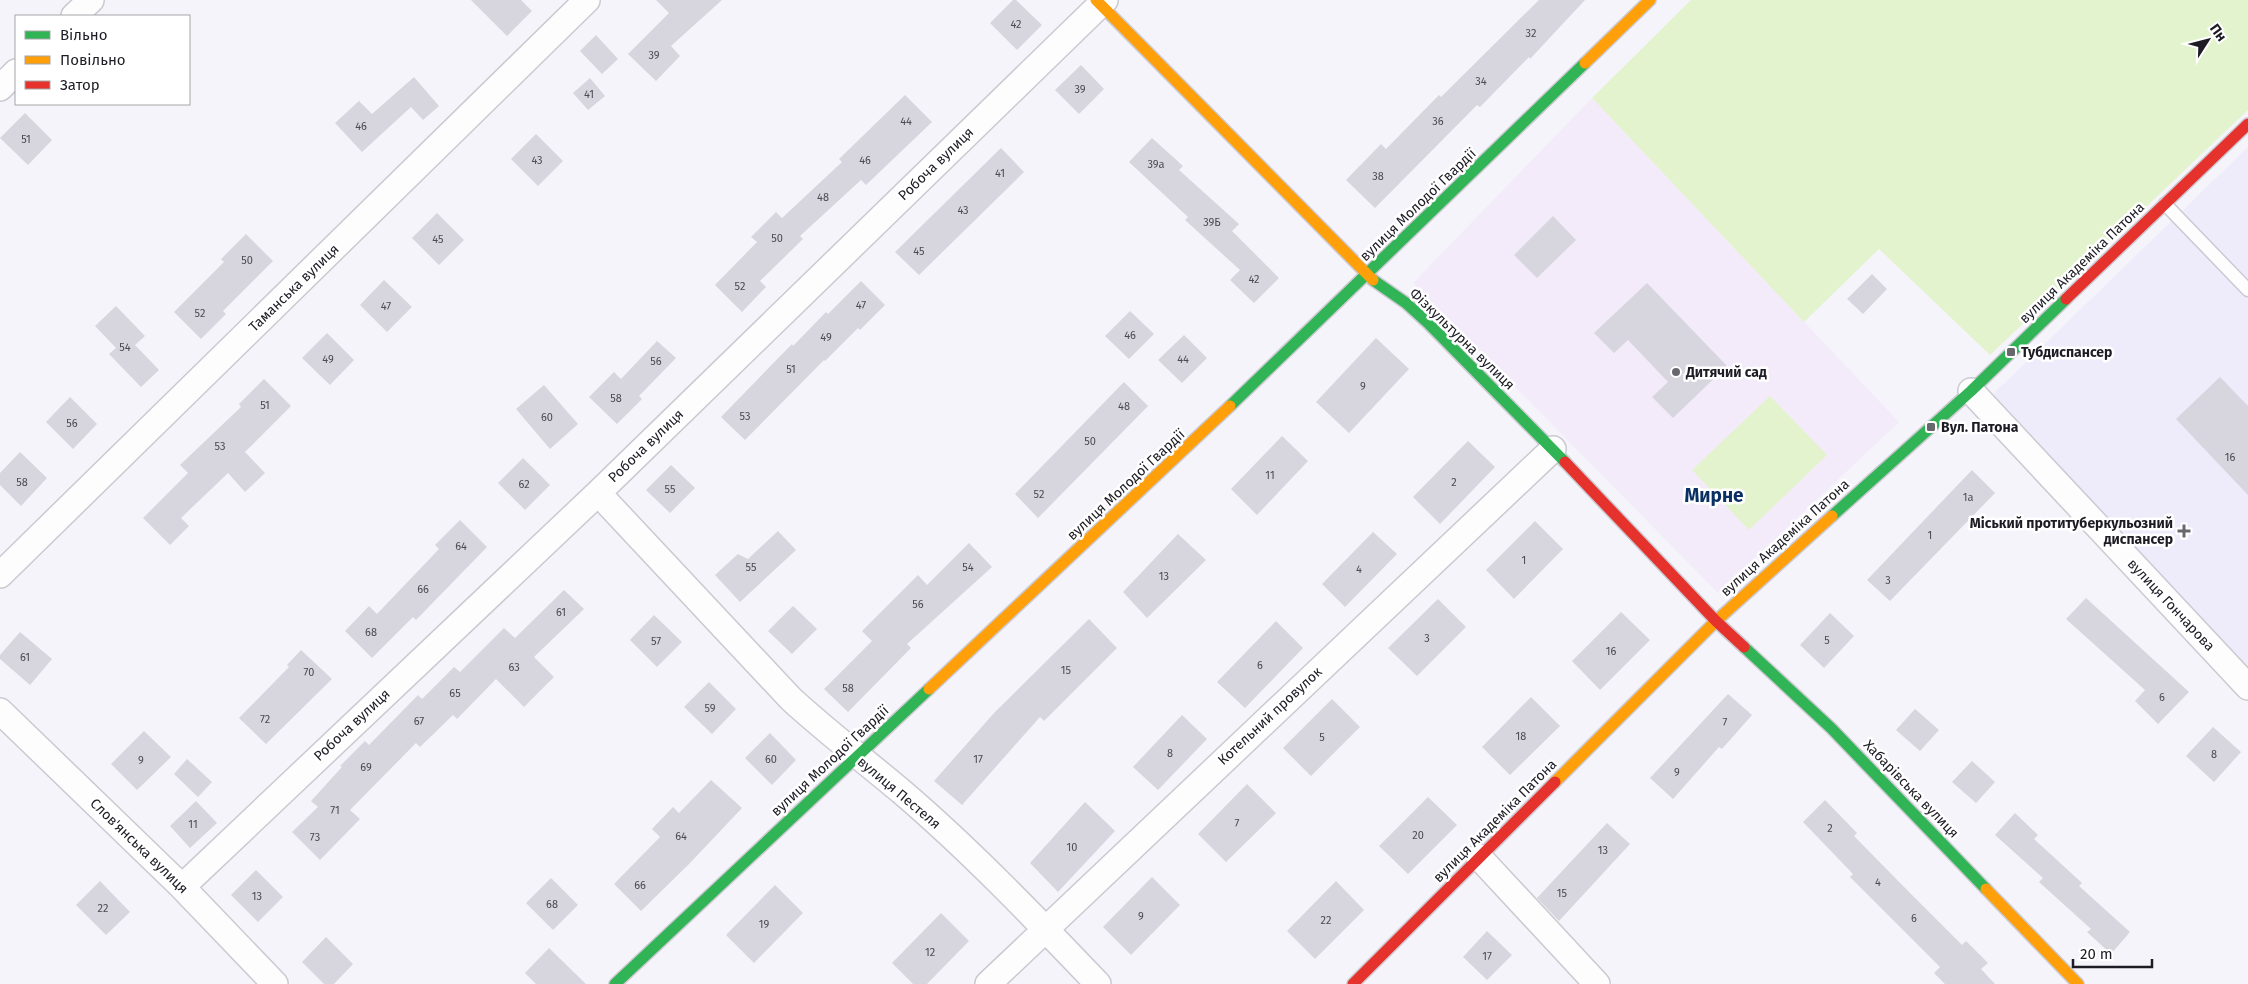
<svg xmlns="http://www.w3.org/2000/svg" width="2248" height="984" viewBox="0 0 2248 984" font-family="'Fira Sans',sans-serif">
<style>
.built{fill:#eeebfb}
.education{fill:#f3ebf9}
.green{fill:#e3f3cd}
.building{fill:#d7d5dd}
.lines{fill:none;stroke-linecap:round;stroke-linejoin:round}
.lane-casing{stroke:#cbc9d1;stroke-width:15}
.street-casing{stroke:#cbc9d1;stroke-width:28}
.fast-casing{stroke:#cbc9d1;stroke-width:14}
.slow-casing{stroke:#cbc9d1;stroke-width:14}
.jam-casing{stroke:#cbc9d1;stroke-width:14}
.lane{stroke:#fefdfe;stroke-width:12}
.street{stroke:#fefdfe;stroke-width:25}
.fast{stroke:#30b455;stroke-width:11}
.slow{stroke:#ff9f0a;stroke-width:11}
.jam{stroke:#e5322d;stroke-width:11}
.poi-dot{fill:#69676e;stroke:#fff;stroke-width:2}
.labels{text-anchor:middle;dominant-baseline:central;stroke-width:5;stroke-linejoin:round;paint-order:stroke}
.number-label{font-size:11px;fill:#4c4a52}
.street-label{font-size:14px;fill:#1d1b23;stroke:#fff}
.poi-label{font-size:14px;font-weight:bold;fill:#1d1b23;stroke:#fff;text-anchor:start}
.district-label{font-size:19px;font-weight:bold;fill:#0a2f62;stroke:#fff}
</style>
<rect width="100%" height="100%" fill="#f5f4fa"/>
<path class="built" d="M2248 147V668L1993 394Z"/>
<path class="education" d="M1592 98 1899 422 1718 593 1413 283Z"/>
<path class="green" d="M1691 0H2248V110L1990 355 1879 249 1804 322 1592 98Z
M1770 396 1827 455 1749 530 1692 470Z"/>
<path class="building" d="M471 0H521L532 11 507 36Z
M656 0H722L671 46 680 56 656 81 628 54 669 13Z
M1013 0H1016L1042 25 1017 50 990 23Z
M1539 0H1585L1530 59 1529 57 1480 107 1477 105 1375 208 1346 180 1381 144 1386 149 1439 95 1441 97Z
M596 35 618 59 602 74 580 51Z
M1081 65 1104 89 1079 114 1055 90Z
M414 77 439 106 423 120 411 107 362 152 335 123 359 101 372 114Z
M590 78 605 96 588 110 573 93Z
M905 95 932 122 866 185 861 180 800 236 803 239 760 281 766 287 742 312 715 285 757 242 751 237 776 212 782 218 842 162 839 159Z
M25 113 52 140 28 165 0 138Z
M536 134 563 161 538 186 511 159Z
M1152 138 1183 166 1179 170 1239 224 1232 231 1279 278 1254 303 1230 280 1240 270 1185 220 1188 217 1129 162Z
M1001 148 1024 172 919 275 895 252Z
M437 213 464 240 439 265 412 238Z
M1553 216 1576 240 1537 278 1514 255Z
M246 234 273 261 223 311 226 314 201 339 174 312 224 262 221 259Z
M1872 274 1887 289 1863 314 1847 299Z
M384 280 412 307 387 332 360 305Z
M861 281 885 305 860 330 858 328 825 361 824 360 745 440 721 417 792 344 793 346 826 312 828 314Z
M1647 283 1727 366 1673 418 1652 397 1668 382 1628 340 1614 353 1594 333Z
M116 306 145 336 135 345 159 370 141 387 109 354 116 348 95 326Z
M1130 311 1154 334 1129 359 1105 336Z
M327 333 354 360 330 385 302 358Z
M1184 335 1207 358 1182 383 1158 360Z
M1376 338 1409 369 1349 433 1316 402Z
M657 341 676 358 639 396 642 399 617 424 589 397 614 372 621 379Z
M2220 377 2248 406V495L2176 419Z
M264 379 291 406 245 452 265 473 245 492 228 473 181 518 189 526 170 545 143 518 188 473 180 465 241 407 239 404Z
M1124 382 1148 406 1038 518 1015 494Z
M544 385 578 424 550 449 516 409Z
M70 397 97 424 73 449 46 422Z
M1282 436 1308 461 1257 515 1231 489Z
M1468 441 1495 467 1440 524 1413 497Z
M20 452 47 478 21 506 0 485V473Z
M523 458 550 485 525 510 498 483Z
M671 465 695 488 670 513 646 490Z
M1972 470 1995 493 1890 601 1867 580Z
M460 520 487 547 416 620 413 617 372 658 345 631 369 606 377 614 439 549 435 545Z
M1535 521 1563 549 1514 599 1486 570Z
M778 531 796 550 740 602 715 575 738 554 748 559Z
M1373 532 1397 554 1345 607 1322 584Z
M1178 534 1206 560 1147 618 1123 592Z
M969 543 992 567 907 644 911 648 848 712 824 689 872 641 862 631 918 575 927 585Z
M564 590 584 609 534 657 554 677 524 707 496 679 457 719 453 715 420 747 416 743 350 810 360 819 320 860 292 832 318 807 311 801 342 767 340 766 365 741 369 745 418 695 422 699 454 667 460 672 504 628 515 638Z
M2086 598 2189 692 2158 724 2135 701 2145 690 2066 619Z
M1438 599 1466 627 1417 676 1388 648Z
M793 606 817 629 792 654 768 631Z
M1621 612 1650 640 1600 690 1572 661Z
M1830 613 1854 636 1824 668 1800 645Z
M654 615 682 642 657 667 630 640Z
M1089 619 1117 648 1044 721 1040 717 962 805 934 781 994 713Z
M1276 621 1303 648 1245 708 1217 682Z
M20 632 52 659 30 685 0 659V655Z
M301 650 332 679 266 744 239 718 289 667 287 665Z
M709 682 736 709 712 734 684 707Z
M1728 694 1752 715 1722 749 1719 747 1673 799 1650 778Z
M1531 697 1560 726 1510 775 1482 747Z
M1332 699 1360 727 1311 776 1283 748Z
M1915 709 1939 730 1920 751 1896 730Z
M1182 715 1207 739 1158 790 1133 767Z
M2213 727 2241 752 2214 782 2186 756Z
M144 731 171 757 137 790 111 764Z
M770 733 796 760 772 785 745 758Z
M187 759 212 782 198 797 174 774Z
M1972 761 1995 782 1976 803 1952 782Z
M711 780 742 808 689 864 641 911 614 884 660 837 652 829 673 807 679 813Z
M1247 784 1276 813 1226 862 1198 834Z
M1428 797 1457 825 1408 874 1379 846Z
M1825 800 1857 833 1854 836 1909 892 1962 945 1966 941 1988 963 1981 969 1995 984H1945L1934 973 1940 967 1850 877 1853 874 1803 822Z
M196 801 217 823 190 848 170 826Z
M1085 802 1115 831 1058 892 1030 863Z
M2015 813 2038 835 2034 839 2082 883 2079 886 2130 932 2111 954 2087 932 2091 929 2039 882 2043 878 1995 835Z
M1607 823 1630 844 1559 921 1537 898Z
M256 870 283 897 258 922 231 895Z
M1152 877 1180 905 1131 955 1103 927Z
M551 878 578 905 553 930 526 903Z
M100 881 130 912 106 935 76 905Z
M1336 881 1364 910 1315 959 1287 931Z
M775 885 803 913 754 963 726 935Z
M941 913 969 941 927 984H913L892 963Z
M1487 931 1512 955 1487 980 1463 957Z
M326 937 353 964 334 984H324L302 962Z
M549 948 586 984H536L525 973Z"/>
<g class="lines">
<g class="lane-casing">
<path id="lane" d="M2165 204 2248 290"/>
</g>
<g class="street-casing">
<path id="street" d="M74 16 91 0
M0 88 16 72
M1971 391 2248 687
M598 493 791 699C827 732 865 761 902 792 971 851 1035 918 1098 984
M0 575 587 0
M0 711 182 887 275 984
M1479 857 1597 984
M182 887 598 493 1105 0
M988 984 1553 449"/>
</g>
<g class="fast-casing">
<path id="fast" d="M1373 280 1406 303 1428 323 1565 462
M1230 406 1585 63
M1832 516 1971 391 2066 299
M1744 647 1831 728 1986 889
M615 984 929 689"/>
</g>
<g class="slow-casing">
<path id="slow" d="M1096 0 1373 280
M1585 63 1650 0
M929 689 1230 406
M1555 782 1716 621 1832 516
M1986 889 2078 984"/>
</g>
<g class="jam-casing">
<path id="jam" d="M2066 299 2248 124
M1565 462 1716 621 1744 647
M1353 984 1555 782"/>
</g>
<use href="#lane" class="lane"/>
<use href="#street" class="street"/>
<use href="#fast" class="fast"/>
<use href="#slow" class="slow"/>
<use href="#jam" class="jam"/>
</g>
<g class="poi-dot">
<rect x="2006" y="347" width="10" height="10" rx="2.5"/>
<circle cx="1676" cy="372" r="5"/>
<rect x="1926" y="422" width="10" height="10" rx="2.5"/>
<path d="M2181.5 523.5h5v5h5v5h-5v5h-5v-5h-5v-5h5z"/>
</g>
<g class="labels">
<g class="number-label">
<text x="1016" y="24">42</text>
<text x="1531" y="33">32</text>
<text x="654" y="55">39</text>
<text x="1481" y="81">34</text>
<text x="1080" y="89">39</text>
<text x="589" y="94">41</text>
<text x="906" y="121">44</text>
<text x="1438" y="121">36</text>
<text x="361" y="126">46</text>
<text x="26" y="139">51</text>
<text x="537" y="160">43</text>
<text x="865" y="160">46</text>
<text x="1156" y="164">39а</text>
<text x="1000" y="173">41</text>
<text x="1378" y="176">38</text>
<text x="823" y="197">48</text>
<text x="963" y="210">43</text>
<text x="1212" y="222">39Б</text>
<text x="777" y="238">50</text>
<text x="438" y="239">45</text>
<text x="919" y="251">45</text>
<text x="247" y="260">50</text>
<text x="1254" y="279">42</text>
<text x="740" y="286">52</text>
<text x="861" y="305">47</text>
<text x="386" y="306">47</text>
<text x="200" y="313">52</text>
<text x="1130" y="335">46</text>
<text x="826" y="337">49</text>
<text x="125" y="347">54</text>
<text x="328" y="359">49</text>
<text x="1183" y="359">44</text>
<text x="656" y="361">56</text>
<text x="791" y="369">51</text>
<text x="1363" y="386">9</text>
<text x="616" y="398">58</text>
<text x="265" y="405">51</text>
<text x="1124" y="406">48</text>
<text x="745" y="416">53</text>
<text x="547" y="417">60</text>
<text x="72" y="423">56</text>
<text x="1090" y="441">50</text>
<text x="220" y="446">53</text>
<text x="2230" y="457">16</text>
<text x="1270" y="475">11</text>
<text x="22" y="482">58</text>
<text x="1454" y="482">2</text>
<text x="524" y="484">62</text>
<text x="670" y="489">55</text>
<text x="1039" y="494">52</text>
<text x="1968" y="497">1а</text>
<text x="1930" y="535">1</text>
<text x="461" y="546">64</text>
<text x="1524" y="560">1</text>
<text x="751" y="567">55</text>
<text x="968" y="567">54</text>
<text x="1359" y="569">4</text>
<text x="1164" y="576">13</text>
<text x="1888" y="580">3</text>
<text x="423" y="589">66</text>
<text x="918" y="604">56</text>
<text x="561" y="612">61</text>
<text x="371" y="632">68</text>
<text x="1427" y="638">3</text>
<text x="1827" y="640">5</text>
<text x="656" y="641">57</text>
<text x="1611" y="651">16</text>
<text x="25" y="657">61</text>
<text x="1260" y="665">6</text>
<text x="514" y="667">63</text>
<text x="1066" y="670">15</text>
<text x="309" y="672">70</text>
<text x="848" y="688">58</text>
<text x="455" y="693">65</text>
<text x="2162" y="697">6</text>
<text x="710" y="708">59</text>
<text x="265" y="719">72</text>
<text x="419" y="721">67</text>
<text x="1725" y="722">7</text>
<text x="1521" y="736">18</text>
<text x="1322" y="737">5</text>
<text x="1170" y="753">8</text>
<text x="2214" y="754">8</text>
<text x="771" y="759">60</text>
<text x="978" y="759">17</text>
<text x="141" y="760">9</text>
<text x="366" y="767">69</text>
<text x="1677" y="772">9</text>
<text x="335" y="810">71</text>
<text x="1237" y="823">7</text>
<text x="193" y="824">11</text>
<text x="1830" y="828">2</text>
<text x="1418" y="835">20</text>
<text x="681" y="836">64</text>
<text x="315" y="837">73</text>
<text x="1072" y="847">10</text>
<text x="1603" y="850">13</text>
<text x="1878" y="882">4</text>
<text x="640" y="885">66</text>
<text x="1562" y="893">15</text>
<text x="257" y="896">13</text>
<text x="552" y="904">68</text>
<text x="103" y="908">22</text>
<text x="1141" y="916">9</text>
<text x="1914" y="918">6</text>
<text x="1326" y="920">22</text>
<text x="764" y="924">19</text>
<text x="930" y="952">12</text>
<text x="1487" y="956">17</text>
</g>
<g class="street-label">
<text transform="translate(936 164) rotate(-44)">Робоча вулиця</text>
<text transform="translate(1418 205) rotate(-44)">вулиця Молодої Гвардії</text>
<text transform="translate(2082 263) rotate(-44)">вулиця Академіка Патона</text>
<text transform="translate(294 288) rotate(-44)">Таманська вулиця</text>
<text transform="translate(1462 339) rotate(44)">Фізкультурна вулиця</text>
<text transform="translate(646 446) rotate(-44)">Робоча вулиця</text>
<text transform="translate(1126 485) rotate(-43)">вулиця Молодої Гвардії</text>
<text transform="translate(1785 538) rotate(-42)">вулиця Академіка Патона</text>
<text transform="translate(2171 605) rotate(47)">вулиця Гончарова</text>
<text transform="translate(1270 716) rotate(-43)">Котельний провулок</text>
<text transform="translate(352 725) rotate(-43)">Робоча вулиця</text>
<text transform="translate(830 761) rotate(-43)">вулиця Молодої Гвардії</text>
<text transform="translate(1911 789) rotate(46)">Хабарівська вулиця</text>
<text transform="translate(899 793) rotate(40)">вулиця Пестеля</text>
<text transform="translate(1495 821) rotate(-45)">вулиця Академіка Патона</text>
<text transform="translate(139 846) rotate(44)">Слов'янська вулиця</text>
</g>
<g class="poi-label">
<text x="2021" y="352">Тубдиспансер</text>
<text x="1686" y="372">Дитячий сад</text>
<text x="1941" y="427">Вул. Патона</text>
<text x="2173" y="523" text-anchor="end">Міський протитуберкульозний<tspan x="2173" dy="16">диспансер</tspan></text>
</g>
<g class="district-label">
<text x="1714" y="495">Мирне</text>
</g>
</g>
<rect x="15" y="15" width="175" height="90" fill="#ffffff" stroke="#a5a4a7"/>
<rect x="25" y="31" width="25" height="8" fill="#30b455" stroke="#a5a4a7"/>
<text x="60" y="40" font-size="15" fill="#1d1b23">Вільно</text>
<rect x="25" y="56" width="25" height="8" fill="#ff9f0a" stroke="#a5a4a7"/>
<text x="60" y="65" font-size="15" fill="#1d1b23">Повільно</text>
<rect x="25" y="81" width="25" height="8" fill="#e5322d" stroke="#a5a4a7"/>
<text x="60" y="90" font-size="15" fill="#1d1b23">Затор</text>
<g transform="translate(2208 40) rotate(54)" stroke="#ffffff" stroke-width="4" paint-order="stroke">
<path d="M0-4L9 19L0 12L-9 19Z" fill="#1d1b23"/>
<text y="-8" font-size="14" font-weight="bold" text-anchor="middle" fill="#1d1b23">Пн</text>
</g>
<path d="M2073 959v8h79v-8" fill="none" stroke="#1d1b23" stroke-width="2.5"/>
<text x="2080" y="959" font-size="15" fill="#1d1b23" stroke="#ffffff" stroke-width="4" paint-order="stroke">20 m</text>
</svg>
